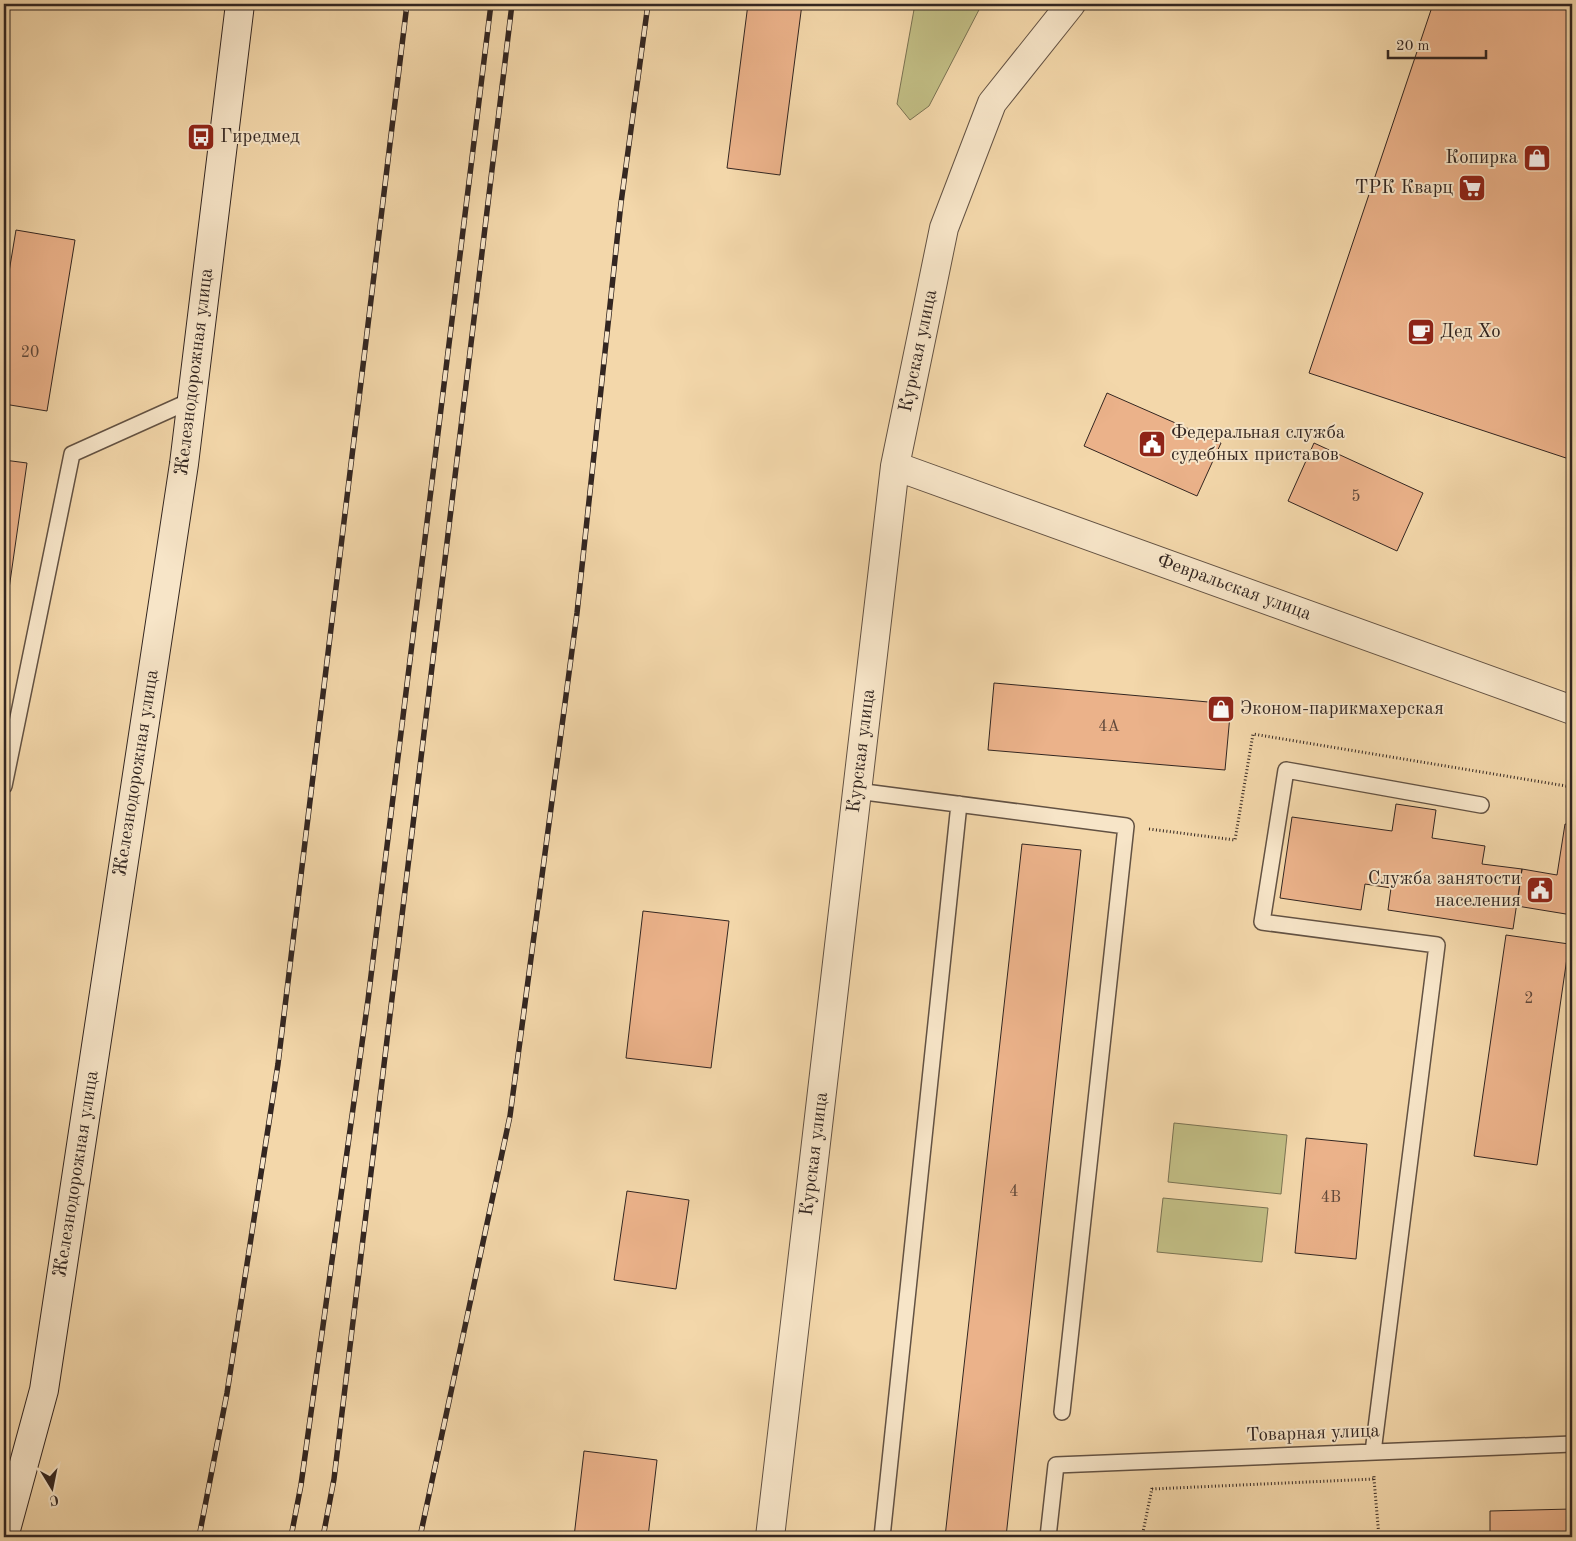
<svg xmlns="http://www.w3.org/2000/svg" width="1576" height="1541" viewBox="0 0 1576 1541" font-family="'Old Standard TT',serif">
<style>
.green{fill:#c1bd84;stroke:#7a7252}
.building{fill:#ebb28a;stroke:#332621}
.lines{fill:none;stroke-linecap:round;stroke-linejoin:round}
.service-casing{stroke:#635243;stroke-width:18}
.minor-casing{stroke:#635243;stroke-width:30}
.secondary-casing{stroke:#332621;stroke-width:30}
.path{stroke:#332621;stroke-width:3;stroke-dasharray:1 2.5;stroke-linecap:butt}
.service{stroke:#f7e5c8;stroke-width:15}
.minor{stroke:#f7e5c8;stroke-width:28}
.secondary{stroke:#f7e5c8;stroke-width:28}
.rail-casing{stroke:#332621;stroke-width:5.5}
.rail{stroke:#f7e5c8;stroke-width:4;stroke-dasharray:11;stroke-linecap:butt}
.labels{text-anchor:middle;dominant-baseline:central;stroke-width:4;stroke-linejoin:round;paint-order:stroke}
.number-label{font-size:16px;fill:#61493b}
.poi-label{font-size:19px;fill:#332621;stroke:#f7e5c8;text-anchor:start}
.street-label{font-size:19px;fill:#332621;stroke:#f7e5c8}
</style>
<rect width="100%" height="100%" fill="#f3d7aa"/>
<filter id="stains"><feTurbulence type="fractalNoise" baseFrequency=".004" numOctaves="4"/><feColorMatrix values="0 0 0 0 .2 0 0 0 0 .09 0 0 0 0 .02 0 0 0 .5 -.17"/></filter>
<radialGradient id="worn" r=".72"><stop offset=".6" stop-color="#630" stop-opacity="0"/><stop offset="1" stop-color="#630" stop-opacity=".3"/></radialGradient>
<path class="green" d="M915 4H982L929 106 910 120 897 104Z
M1174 1123 1287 1135 1281 1194 1168 1182Z
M1163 1198 1268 1208 1262 1262 1157 1252Z"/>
<path class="building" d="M748 4H802L780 175 727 168Z
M1433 4H1572V460L1309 373Z
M16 230 75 240 47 411 4 404V302Z
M1107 393 1221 443 1197 496 1084 446Z
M1314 443 1423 493 1397 551 1288 501Z
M4 460 27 463 4 624Z
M994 683 1231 704 1225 770 988 750Z
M1396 804 1436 810 1432 838 1485 846 1482 864 1522 869 1513 929 1388 910 1391 888 1365 884 1361 910 1280 898 1292 817 1392 831Z
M1565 824 1572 825V915L1517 906 1522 869 1557 875Z
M1022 844 1081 850 1006 1537H945Z
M643 911 729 921 711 1068 626 1058Z
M1506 935 1569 944 1537 1165 1474 1156Z
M1306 1138 1367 1144 1356 1259 1295 1253Z
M627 1191 689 1200 676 1289 614 1280Z
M584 1451 657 1460 648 1537H574Z
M1572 1509V1537H1490V1511Z"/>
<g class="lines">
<g class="service-casing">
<path id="service" d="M4 786 72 454 192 400
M857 791 1126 826 1062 1412
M1373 1452 1437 945 1262 922 1286 770 1481 805
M882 1537 959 804
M1048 1537 1056 1465 1572 1444"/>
</g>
<g class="minor-casing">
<path id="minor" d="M895 466 1572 710
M770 1537 895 466 944 228 992 103 1071 4"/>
</g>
<g class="secondary-casing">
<path id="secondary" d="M4 1537 44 1390 184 464 240 4"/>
</g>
<path class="path" d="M1149 829 1235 840 1253 734 1572 787
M1374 1479 1379 1537
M1152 1489 1374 1479V1475
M1142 1537 1152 1488"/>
<use href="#service" class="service"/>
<use href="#minor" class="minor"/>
<use href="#secondary" class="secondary"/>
<g class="rail-casing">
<path id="rail" d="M199 1537 227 1393 278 1064 407 4
M291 1537 301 1485 368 1000 491 4
M323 1537 334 1479 512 4
M420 1537 510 1116 577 613 621 203 648 4"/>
</g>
<use href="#rail" class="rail"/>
</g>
<defs>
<g id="bus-square" transform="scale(1.4375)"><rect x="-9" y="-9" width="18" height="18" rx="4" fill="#8f2418" stroke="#f7e5c8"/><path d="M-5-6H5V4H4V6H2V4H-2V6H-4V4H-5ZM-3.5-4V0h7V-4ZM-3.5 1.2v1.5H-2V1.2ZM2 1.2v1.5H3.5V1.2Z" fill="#fff"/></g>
<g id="shop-square" transform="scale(1.4375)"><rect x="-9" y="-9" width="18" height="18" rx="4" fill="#8f2418" stroke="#f7e5c8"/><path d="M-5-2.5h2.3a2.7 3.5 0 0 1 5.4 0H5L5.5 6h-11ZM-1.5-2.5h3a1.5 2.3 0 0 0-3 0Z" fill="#fff"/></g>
<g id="supermarket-square" transform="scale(1.4375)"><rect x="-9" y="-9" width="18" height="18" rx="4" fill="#8f2418" stroke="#f7e5c8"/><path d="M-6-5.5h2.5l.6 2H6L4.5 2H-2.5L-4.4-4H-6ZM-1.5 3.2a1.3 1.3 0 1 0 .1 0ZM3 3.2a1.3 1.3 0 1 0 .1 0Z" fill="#fff"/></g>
<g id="cafe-square" transform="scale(1.4375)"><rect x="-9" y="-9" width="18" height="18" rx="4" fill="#8f2418" stroke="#f7e5c8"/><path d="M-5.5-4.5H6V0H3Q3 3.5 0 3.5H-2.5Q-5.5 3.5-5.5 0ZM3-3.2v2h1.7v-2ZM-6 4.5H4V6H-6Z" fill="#fff"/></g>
<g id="civic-square" transform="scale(1.4375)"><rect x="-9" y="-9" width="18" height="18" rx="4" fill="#8f2418" stroke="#f7e5c8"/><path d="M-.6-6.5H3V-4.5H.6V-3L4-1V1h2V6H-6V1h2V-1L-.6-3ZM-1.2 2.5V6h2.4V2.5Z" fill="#fff"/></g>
</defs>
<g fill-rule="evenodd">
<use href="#bus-square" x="201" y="137"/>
<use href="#shop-square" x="1537" y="158"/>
<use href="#supermarket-square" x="1472" y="188"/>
<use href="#cafe-square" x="1421" y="332"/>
<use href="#civic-square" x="1152" y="444"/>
<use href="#shop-square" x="1221" y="709"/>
<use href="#civic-square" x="1540" y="890"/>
</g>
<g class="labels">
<g class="number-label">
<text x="30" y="353">20</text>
<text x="1356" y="497">5</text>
<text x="1109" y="727">4А</text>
<text x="1529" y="999">2</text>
<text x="1014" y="1192">4</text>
<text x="1331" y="1198">4В</text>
</g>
<g class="poi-label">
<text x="220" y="137">Гиредмед</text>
<text x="1518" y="158" text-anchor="end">Копирка</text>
<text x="1453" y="188" text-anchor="end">ТРК Кварц</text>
<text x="1440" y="332">Дед Хо</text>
<text x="1171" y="433">Федеральная служба<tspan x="1171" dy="22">судебных приставов</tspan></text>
<text x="1240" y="709">Эконом-парикмахерская</text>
<text x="1521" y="879" text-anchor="end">Служба занятости<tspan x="1521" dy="22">населения</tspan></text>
</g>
<g class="street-label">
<text transform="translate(919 351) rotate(-78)">Курская улица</text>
<text transform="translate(195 372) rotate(-83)">Железнодорожная улица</text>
<text transform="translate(1234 588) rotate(20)">Февральская улица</text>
<text transform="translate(862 751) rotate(-83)">Курская улица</text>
<text transform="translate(137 773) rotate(-81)">Железнодорожная улица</text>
<text transform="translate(815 1154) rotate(-83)">Курская улица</text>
<text transform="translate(77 1174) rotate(-81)">Железнодорожная улица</text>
<text transform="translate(1313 1434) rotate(-2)">Товарная улица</text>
</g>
</g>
<rect width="1576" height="1541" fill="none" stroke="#f3d7aa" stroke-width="20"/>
<rect x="5" y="5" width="1566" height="1531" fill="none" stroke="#332621" stroke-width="2.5"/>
<rect x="10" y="10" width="1556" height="1521" fill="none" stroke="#332621"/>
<g transform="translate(52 1488) rotate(170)" stroke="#f7e5c8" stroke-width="4" paint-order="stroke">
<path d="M0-4L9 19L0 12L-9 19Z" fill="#332621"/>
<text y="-8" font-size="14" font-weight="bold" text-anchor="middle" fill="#332621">С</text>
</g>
<path d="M1388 50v8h98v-8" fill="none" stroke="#332621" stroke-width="2.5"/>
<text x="1396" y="50" font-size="15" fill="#332621" stroke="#f7e5c8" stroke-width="4" paint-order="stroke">20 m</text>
<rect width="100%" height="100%" filter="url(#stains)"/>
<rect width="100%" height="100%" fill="url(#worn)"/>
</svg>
